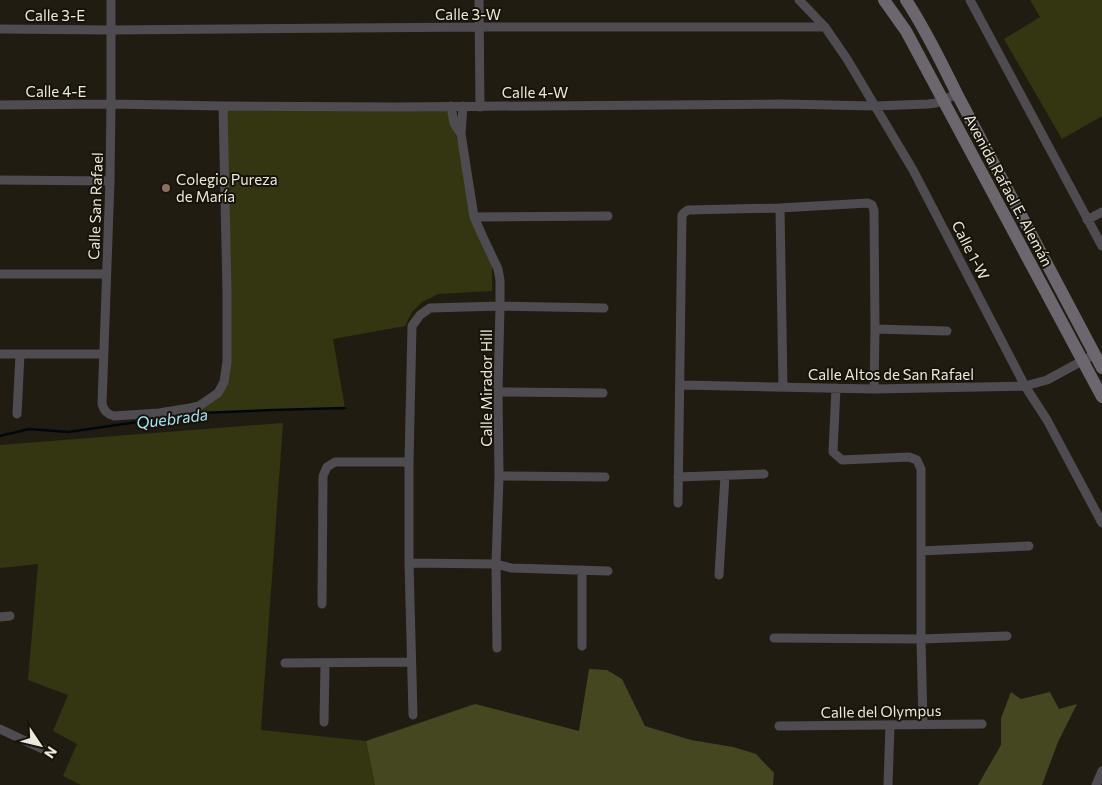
<svg xmlns="http://www.w3.org/2000/svg" width="1102" height="785" viewBox="0 0 1102 785" font-family="Commissioner,sans-serif">
<style>
.green{fill:#343612}
.forest{fill:#454721}
.lines{fill:none;stroke-linecap:round;stroke-linejoin:round}
.stream{stroke:#00080f;stroke-width:2.5}
.minor{stroke:#4f4c51;stroke-width:9}
.secondary{stroke:#6c676f;stroke-width:12}
.education-dot{fill:#8d6e63;stroke:#181308;stroke-width:2}
.labels{text-anchor:middle;dominant-baseline:central;stroke-width:4;stroke-linejoin:round;paint-order:stroke}
.street-label{font-size:15px;fill:#ebe8e0;stroke:#181308}
.poi-label{font-size:15px;fill:#ebe8e0;stroke:#181308;text-anchor:start}
.water-label{font-size:16px;font-style:italic;fill:#a7e6fc;stroke:#181308}
</style>
<rect width="100%" height="100%" fill="#211c11"/>
<path class="green" d="M1030 0H1102V116L1062 139 1004 39 1040 17Z
M223 106H447L459 146 473 218 492 259V291L438 294 422 302 412 312 405 326 333 339 345 408 201 413 199 406 224 382Z
M283 423 261 730 366 741 375 785H81L63 776 77 744 53 731 68 695 28 680 38 564 0 568V445Z"/>
<path class="forest" d="M589 669 607 670 622 679 645 726 691 740 733 747 756 754 774 773 773 785H375L366 741 475 704 579 731Z
M1011 692 1021 699 1050 692 1059 709 1077 704 1058 742 1042 785H978L1001 745V718Z"/>
<g class="lines">
<path class="stream" d="M0 436 29 429 68 432 201 413 272 410 345 408"/>
<path class="minor" d="M111 0V104L110 181 102 404C104 411 107 414 114 416L159 413 190 408 199 406 218 393 224 382 227 362V292L223 106
M479 0 480 107
M799 0 825 27 847 59 913 170 1025 386 1047 420 1102 523
M970 0 1102 246
M0 29 110 30 479 27H825
M0 105 111 104 223 106 396 107 783 104 875 106 928 104 936 103 957 94
M451 106 454 123 461 134
M463 106 461 134 474 217 482 235 498 269 500 280V306L498 392 499 476 496 564 497 648
M0 180 110 181
M780 208 783 387
M474 217 608 216
M1087 220 1102 212
M0 274H106
M875 329 947 331
M0 354H103
M681 385 874 389 1025 386 1047 380 1095 354
M836 388 833 452 842 460 909 457 917 460 921 469V639L923 724
M498 392 603 393
M17 414 20 354
M499 476 605 477
M678 477 764 474
M678 503 682 215 685 212 688 210 780 208 868 203 872 205 874 211 875 329 874 389
M921 551 1029 546
M409 563 496 564 511 568 608 571
M582 570V646
M719 575 725 476
M322 604 323 476 327 467 335 462H409
M0 617 10 616
M774 638 921 639 1007 636
M285 663 411 662
M413 715 409 563V462L412 326 420 315 430 308 500 306 604 308
M324 722 325 663
M779 726 982 724
M0 729 51 753
M888 785 890 725
M1096 785 1102 771"/>
<path class="secondary" d="M884 0 906 31 1102 397
M906 0C926 30 941 62 957 94L1102 368"/>
</g>
<circle class="education-dot" cx="166" cy="188" r="5"/>
<g class="labels">
<g class="street-label">
<text x="468" y="14">Calle 3-W</text>
<text x="55" y="15">Calle 3-E</text>
<text x="56" y="91">Calle 4-E</text>
<text x="535" y="92">Calle 4-W</text>
<text transform="translate(1009 190) rotate(62)">Avenida Rafael E. Alemán</text>
<text transform="translate(95 206) rotate(-88)">Calle San Rafael</text>
<text transform="translate(971 250) rotate(63)">Calle 1-W</text>
<text x="891" y="374">Calle Altos de San Rafael</text>
<text transform="translate(486 388) rotate(-90)">Calle Mirador Hill</text>
<text transform="translate(881 711) rotate(-1)">Calle del Olympus</text>
</g>
<g class="poi-label">
<text x="176" y="179">Colegio Pureza<tspan x="176" dy="17">de María</tspan></text>
</g>
<g class="water-label">
<text transform="translate(172 418) rotate(-7)">Quebrada</text>
</g>
</g>
<g transform="translate(40 745) rotate(125)" stroke="#181308" stroke-width="4" paint-order="stroke">
<path d="M0-4L9 19L0 12L-9 19Z" fill="#ebe8e0"/>
<text y="-8" font-size="14" font-weight="bold" text-anchor="middle" fill="#ebe8e0">N</text>
</g>
</svg>
